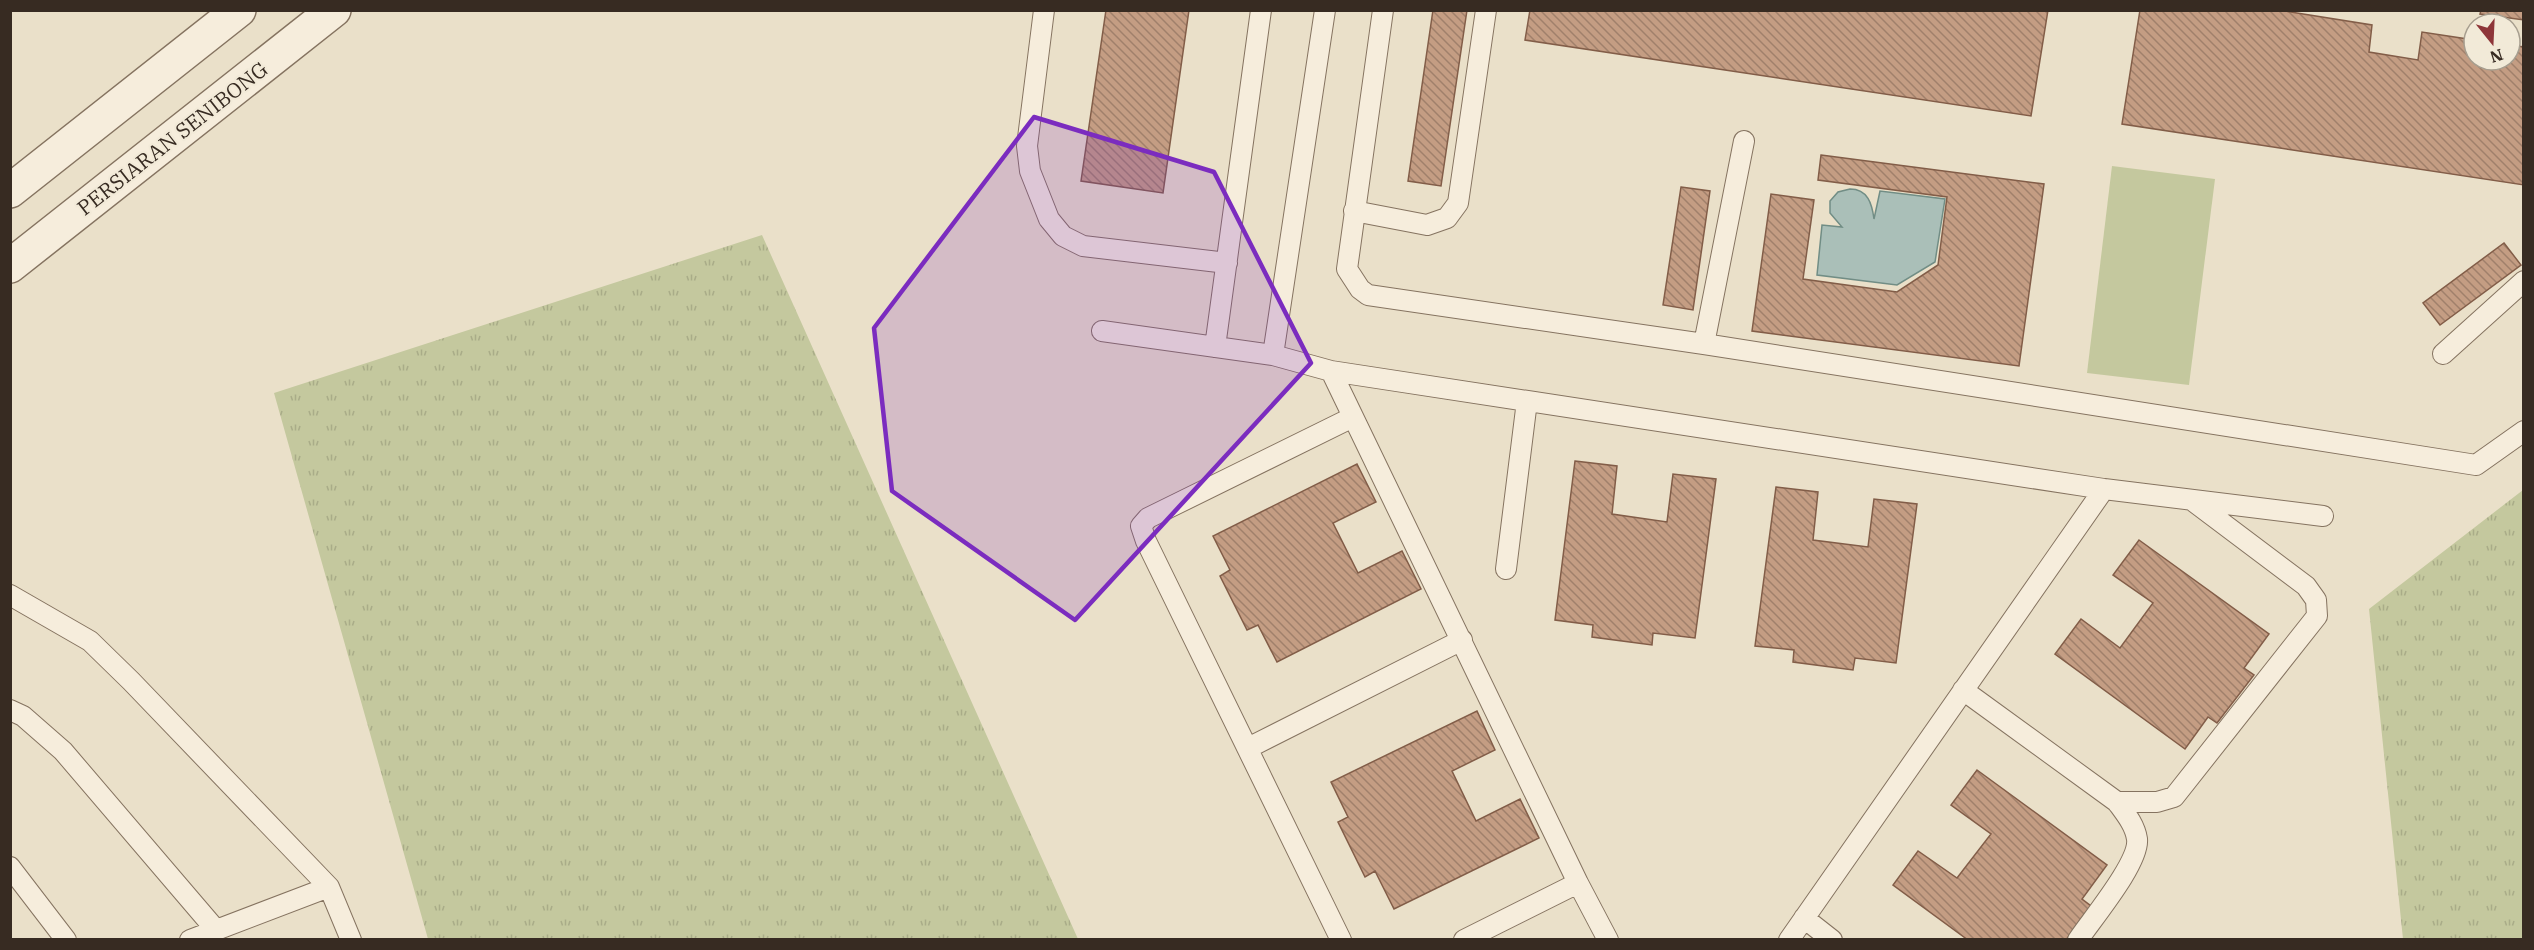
<svg xmlns="http://www.w3.org/2000/svg" width="2534" height="950" viewBox="0 0 2534 950" font-family="'IBM Plex Serif',serif">
<style>
.grass{fill:url(#grass-tufts)}
.garden{fill:#c4c89e}
.water{fill:#aabfb8;stroke:#718d85;stroke-width:1.5}
.building{fill:url(#building-back-hatch);stroke:#825d48;stroke-width:1.5}
.lines{fill:none;stroke-linecap:round;stroke-linejoin:round}
.service-casing{stroke:#857360;stroke-width:22}
.minor-casing{stroke:#857360;stroke-width:36}
.service{stroke:#f6eddc;stroke-width:20}
.minor{stroke:#f6eddc;stroke-width:33}
.marked{fill:#7b2cbf;fill-opacity:0.2;stroke:#7b2cbf;stroke-width:4.5;stroke-linejoin:round}
.labels{text-anchor:middle;dominant-baseline:central;stroke-width:4.5;stroke-linejoin:round;paint-order:stroke}
.street-label{font-size:21px;fill:#372b22;stroke:#f2ead8}
</style>
<defs>
<pattern id="grass-tufts" width="24" height="20" patternUnits="userSpaceOnUse" patternTransform="scale(1.5)"><rect width="24" height="20" fill="#c4c89e"/><path d="M3 7l-1-3M5 7V3M7 7l1-3M15 17l-1-3M17 17v-4M19 17l1-3" fill="none" stroke="#a9ac88"/></pattern>
<pattern id="building-back-hatch" width="6" height="6" patternUnits="userSpaceOnUse" patternTransform="scale(1.5)"><rect width="6" height="6" fill="#c49d83"/><path d="M-1 5l2 2M0 0l6 6M5-1l2 2" fill="none" stroke="#a0806b"/></pattern>
</defs>
<rect width="100%" height="100%" fill="#eae0c9"/>
<path class="grass" d="M762 235 1078 939H428L274 393Z
M2523 490V939H2403L2369 609Z"/>
<path class="garden" d="M2112 166 2215 179 2189 385 2087 373Z"/>
<path class="water" d="M1850 189C1868 189 1872 204 1874 219L1880 191 1945 199 1935 262 1897 285 1817 275 1822 225 1842 227 1830 213V201L1838 192Z"/>
<path class="building" d="M1106 10H1189L1163 193 1081 181Z
M1433 10H1467L1441 186 1408 181Z
M1530 10H2048L2031 116 1525 40Z
M2140 10H2278L2372 25 2369 52 2418 60 2422 32 2474 40V60H2510V45L2524 47V185L2122 124Z
M2481 10H2524V20L2480 14Z
M1821 155 2044 184 2019 366 1752 331 1771 194 1814 200 1803 279 1897 292 1938 265 1947 197 1818 180Z
M1681 187 1710 191 1693 310 1663 305Z
M2504 243 2521 265 2440 325 2423 303Z
M1575 461 1617 466 1612 514 1667 522 1673 474 1716 479 1695 638 1653 633 1652 645 1592 637 1593 625 1555 620Z
M1357 464 1376 502 1333 523 1358 573 1402 551 1421 589 1277 662 1258 625 1247 630 1220 576 1230 570 1213 536Z
M1776 487 1818 492 1813 540 1868 547 1874 499 1917 504 1896 663 1855 658 1853 670 1793 662 1794 650 1755 646Z
M2139 540 2269 634 2244 668 2254 675 2217 723 2208 717 2185 749 2055 654 2081 619 2120 648 2153 603 2113 575Z
M1477 711 1495 750 1452 771 1476 821 1520 799 1539 838 1394 909 1375 871 1365 877 1338 822 1348 817 1331 782Z
M1977 770 2107 865 2082 899 2091 906 2066 940H1968L1893 885 1918 851 1957 878 1991 834 1951 805Z"/>
<g class="lines">
<g class="service-casing">
<path id="service" d="M1044 10 1027 146 1030 171 1049 219 1063 236 1083 246 1227 263
M1383 10 1347 269 1360 289 1368 295 1704 344 2476 465 2524 431
M1354 211 1427 225 1447 218 1458 203 1486 10
M1102 331 1273 355 1331 371 2104 489 2323 516
M1704 344 1744 141
M1215 347 1261 10
M2443 354 2524 281
M1273 355 1325 10
M1331 371 1578 883 1608 940
M1506 569 1527 401
M10 595 90 641 131 681 329 887 351 940
M1963 690 2117 802C2125 813 2135 825 2137 839 2140 862 2092 919 2078 940
M10 710 23 716 63 751 216 930
M1248 748 1462 640
M2117 802H2157L2174 797 2317 616 2316 600 2306 586 2193 501
M10 867 66 940
M1804 918 1832 940
M190 940 329 887
M1341 940 1146 541 1141 526 1148 518 1353 417
M1464 940 1578 883
M1789 940 2104 489"/>
</g>
<g class="minor-casing">
<path id="minor" d="M10 191 239 10
M10 266 334 10"/>
</g>
<use href="#service" class="service"/>
<use href="#minor" class="minor"/>
</g>
<path class="marked" d="M1034 117 1214 172 1311 363 1075 620 892 491 874 328Z"/>
<g class="labels">
<g class="street-label">
<text transform="translate(172 138) rotate(-38)">PERSIARAN SENIBONG</text>
</g>
</g>
<rect width="2534" height="950" fill="none" stroke="#372b22" stroke-width="24"/>
<g transform="translate(2492 42) rotate(162)"><circle r="28" fill="#f2ead8" stroke="#a79e8f" stroke-width="1.5"/>
<path d="M0-4.5L10 22L0 15L-10 22Z" fill="#8e3639"/>
<text y="-9" font-size="16" font-weight="bold" text-anchor="middle" fill="#372b22">N</text>
</g>
</svg>
